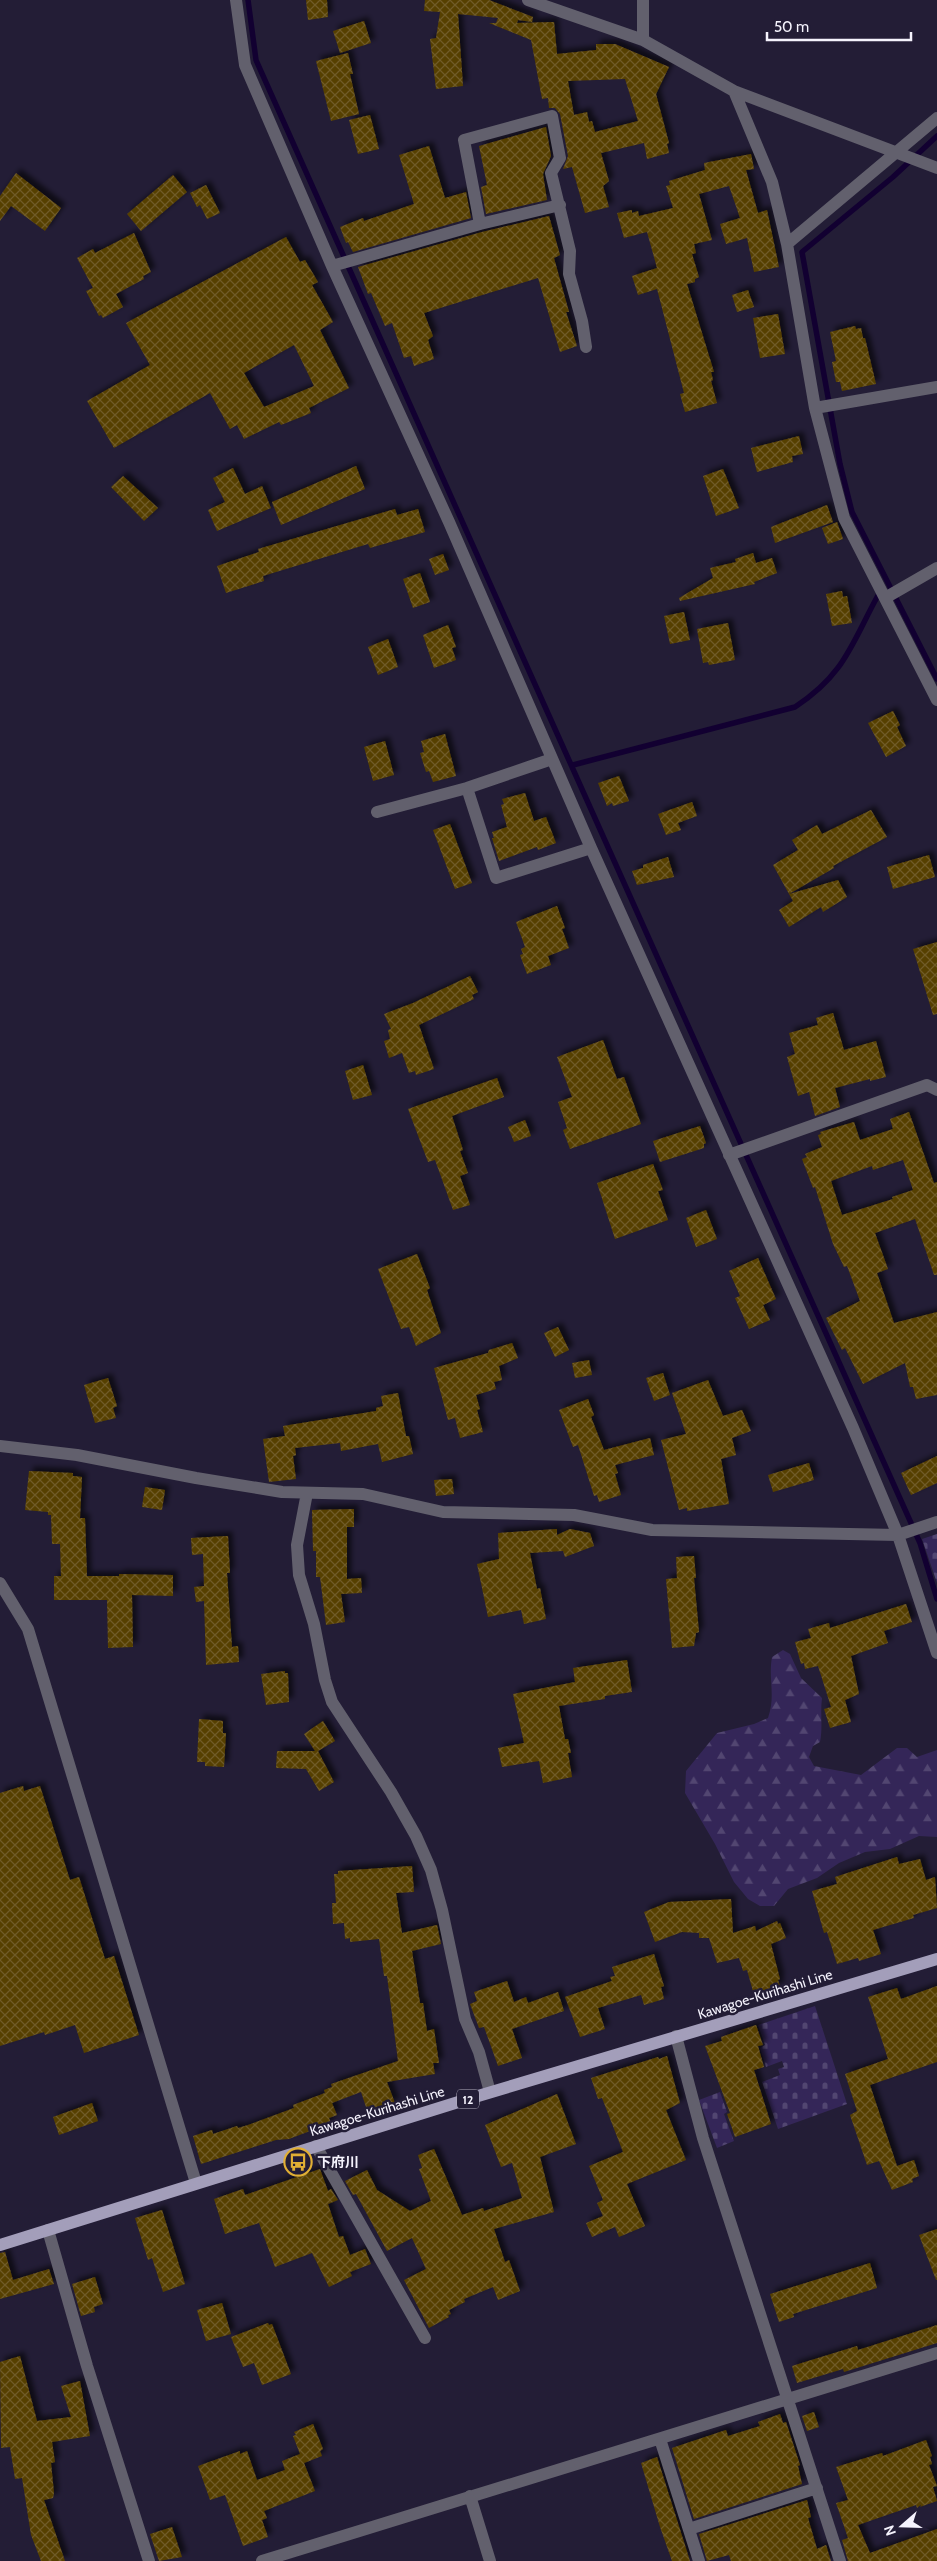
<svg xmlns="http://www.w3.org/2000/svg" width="937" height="2561" viewBox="0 0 937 2561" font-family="Cabin,'Noto Sans JP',sans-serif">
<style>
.forest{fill:url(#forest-firs)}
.cemetery{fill:url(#cemetery-stones)}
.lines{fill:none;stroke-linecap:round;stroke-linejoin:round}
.stream{stroke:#120031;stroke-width:5.5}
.building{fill:url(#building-cross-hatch);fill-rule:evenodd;filter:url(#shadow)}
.minor{stroke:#62606d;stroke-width:12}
.major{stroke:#a39eba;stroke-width:12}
.labels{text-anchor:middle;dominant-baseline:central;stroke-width:5;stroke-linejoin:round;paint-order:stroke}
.shield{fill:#231d36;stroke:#b6b3c1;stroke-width:1}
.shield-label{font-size:12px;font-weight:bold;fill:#f5f3fd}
.street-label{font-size:14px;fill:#f5f3fd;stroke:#231d36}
.poi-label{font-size:14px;font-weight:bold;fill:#f5f3fd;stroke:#231d36;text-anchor:start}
</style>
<defs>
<pattern id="forest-firs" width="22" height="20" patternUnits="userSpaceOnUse" patternTransform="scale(1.25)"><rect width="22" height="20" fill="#342658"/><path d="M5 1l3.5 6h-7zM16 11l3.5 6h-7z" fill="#524671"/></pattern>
<pattern id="cemetery-stones" width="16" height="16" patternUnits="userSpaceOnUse" patternTransform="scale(1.25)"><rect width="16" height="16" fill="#342658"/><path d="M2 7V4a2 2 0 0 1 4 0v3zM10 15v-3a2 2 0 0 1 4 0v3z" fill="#524671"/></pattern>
<pattern id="building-cross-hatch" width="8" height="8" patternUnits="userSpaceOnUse" patternTransform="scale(1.25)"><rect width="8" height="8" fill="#563f02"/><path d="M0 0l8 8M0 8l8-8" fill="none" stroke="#6f5b28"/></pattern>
<filter id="shadow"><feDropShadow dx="4.5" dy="-4.5" stdDeviation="2.5" flood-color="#0009"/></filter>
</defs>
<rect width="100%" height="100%" fill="#231d36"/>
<path class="forest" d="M783 1650 790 1654 801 1678 822 1698C820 1713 823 1727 820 1742L813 1746 809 1757 814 1766 861 1775 897 1748H907L917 1757 937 1750V1837L919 1836 890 1849 865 1852 839 1863 817 1878 788 1889 774 1906H760L748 1899 734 1882 715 1844 685 1793 686 1771 717 1733 754 1724 768 1718C776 1695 768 1680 772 1657Z"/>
<path class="cemetery" d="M937 1534V1583L922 1539Z
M815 2006 847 2104 778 2129 762 2082 780 2075 778 2069 784 2067 782 2061 766 2067 760 2048 765 2045 758 2025Z
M720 2092 727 2112 724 2114 734 2141 717 2148 699 2100Z"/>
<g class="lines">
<path class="stream" d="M248 0 256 60C478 554 696 1050 920 1543L937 1599
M937 136 893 177 802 252 840 464 852 512 937 679
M573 765 795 707C847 673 852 641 881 590"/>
</g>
<path class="building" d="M306 0H327L328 17 308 20Z
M425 0H489L533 17 532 22 518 20 517 23 554 22 557 54 596 50V44H615L669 67 656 94 669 143 667 144 669 153 647 159 644 143 601 153 609 181 603 186 609 207 585 213 572 167 563 169 568 156 560 114 555 108H549L548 98 542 99 531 40 489 23H496L498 18 458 14 463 86 436 89 430 39 436 38 440 12 424 11ZM625 79 638 121 595 132 592 121 589 122 587 112 574 115 568 81Z
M364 21 371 43 340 53 333 31Z
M348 53 353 74H350L359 114 331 121 316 61Z
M370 115 379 149 358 154 349 120Z
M546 127 551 156 543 174 547 200 486 214 481 187 487 185 479 146Z
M429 146 445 198 466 192 471 218 353 252 348 242 346 243 340 227 363 218 364 221 414 204 399 155Z
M751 154 754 169 746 170 758 213 767 210 779 267 754 272 747 238 726 244 720 224 740 218 729 186 699 194 712 240 694 244 696 253 692 254 699 277 695 279V282L687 284 714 372H711L713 380 711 381 717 403 685 412 680 394 684 393 657 289 638 295 632 276 657 268 647 232 624 238 617 213 632 210V213L638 211 639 216 673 208 666 186 670 185 669 181 705 170 704 163Z
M16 173 61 208 45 231 11 206 0 221V196Z
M173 175 187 192 141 231 127 214Z
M206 185 220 213 207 219 200 205 197 207 190 193Z
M549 216 560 255 554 258 569 312H566L577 346 560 352 538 278 424 313 433 336 428 340 434 359 414 366 411 356 404 358 392 323 385 326 371 293 368 294 358 267 482 232Z
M134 233 151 272 143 276 144 279 116 294 123 307 103 318 101 315 99 316 86 291 93 288 77 258 93 249 95 253Z
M286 237 300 262 305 260 318 282 312 285 333 322 320 330 349 388 309 408 311 413 281 425 279 422 244 439 237 425 230 429 210 393 114 448 87 401 150 365 126 323ZM294 345 314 386 264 407 244 373Z
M748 290 754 307 737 312 732 295Z
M778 314 785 354 760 358 753 318Z
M855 326 856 329 861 328 863 338H865L876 384 842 391 840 382H836L832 362 836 361 830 332Z
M799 436 803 454 792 456 793 462 757 472 751 448Z
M356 466 365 489 281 525 272 502Z
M233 468 245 494 262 486 271 508 217 531 208 510 225 502 213 478Z
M723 469 739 508 716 516 703 476Z
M123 476 158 508 144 521 111 487Z
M827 505 833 522 775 543 771 527Z
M395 509 397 515 418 509 425 532 370 548 368 544 263 576 264 581 226 593 217 566 259 552 258 549Z
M837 522 843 539 828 544 822 528Z
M753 553 756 563 772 558 777 573 754 582 755 584 680 601 679 598 713 578 710 568 736 562 735 559Z
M443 554 449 570 435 575 429 559Z
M420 573 430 602 413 608 403 579Z
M842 591 843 597 847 596 852 623 832 626 826 594Z
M684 612 690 640 670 644 664 616Z
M728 623 735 660 709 665 708 662 703 663 697 629Z
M448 625 456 647 452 648 456 660 434 668 423 635Z
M388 639 398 667 378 675 368 647Z
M893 711 900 725 897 727 906 746 886 757 868 723Z
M445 734 456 776 433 782 429 771 426 772 420 753 424 752 421 741Z
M385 741 394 775 373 781 364 747Z
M619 776 629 801 613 806 612 803 607 806 598 783Z
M525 793 534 821 546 817 556 843 538 850 537 847 499 861 492 838H494L492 832 507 827 501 805 504 804 502 799Z
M692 802 697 816 678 823 681 830 666 835 658 814Z
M871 810 887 837 833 866 834 868 789 894 773 865 798 850 792 840 817 825 822 834Z
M450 824 472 883 455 889 433 830Z
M929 855 935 877 893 889 887 867Z
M668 857 674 877 637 885 632 871 643 868V865Z
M838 880 847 897 823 912 821 907 789 927 779 910 793 901 789 894Z
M557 906 565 928 562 929 569 948 548 956 551 965 527 974 520 955 523 954 521 949 525 947 516 922Z
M937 942V1014L933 1015 913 949Z
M470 976 478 992 472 995 474 999 419 1025 434 1069 416 1075 415 1071 409 1073 402 1053 389 1058 384 1041 390 1039 388 1030 391 1029 384 1014 413 1003Z
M833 1013 844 1050 876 1041 886 1077 870 1081V1079L835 1088 840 1107 815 1116 809 1092 798 1096 787 1057 795 1054 789 1033 818 1025 816 1018Z
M603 1040 617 1079 624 1077 641 1124 570 1149 563 1130 567 1128 558 1102 572 1097 557 1057Z
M363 1065 372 1095 353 1100 345 1071Z
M497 1078 504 1097 452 1116 463 1150 460 1151 468 1173 460 1176 470 1205 453 1210 435 1160 428 1162 408 1109Z
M909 1112 934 1183 937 1182V1275H934L915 1219 875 1233 888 1269 877 1273 894 1323 937 1312V1395L916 1399 913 1387H910L905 1363 863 1384 845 1348 842 1350 826 1318 860 1301 847 1266 844 1267 833 1244 815 1187 813 1188 802 1159 807 1157 805 1154 822 1147 818 1135 821 1134 820 1132 854 1122 860 1140 893 1129 890 1119ZM903 1160 913 1190 892 1197 893 1199 842 1215 831 1181 872 1166 873 1170Z
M525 1120 531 1136 514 1142 508 1127Z
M700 1126 706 1143 704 1144V1148L660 1162 653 1141Z
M653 1164 663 1190 658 1191 668 1220 615 1239 597 1183Z
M706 1210 717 1239 696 1247 686 1218Z
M417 1254 430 1288 427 1290 441 1333 416 1346 409 1327 401 1329 378 1269Z
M758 1258 776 1299 763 1305 770 1320 749 1329 735 1298 740 1296 729 1271Z
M558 1327 569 1350 555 1357 544 1333Z
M512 1343 518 1358 499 1366 502 1380 494 1382 496 1389 476 1395 480 1409 477 1410 483 1432 460 1438 455 1418 448 1420 434 1368 488 1353 489 1350Z
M589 1360 592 1375 575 1378 572 1363Z
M663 1373 670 1395 654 1401 646 1378Z
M108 1378 117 1406 113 1408 116 1418 95 1423 84 1385Z
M708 1380 723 1416 742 1410 751 1431 732 1438 736 1455 721 1459 729 1504 687 1511V1508L679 1510 661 1440 686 1434 672 1393Z
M398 1393 406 1436H409L413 1454 382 1462 378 1444 341 1451 340 1443 295 1448 296 1455 293 1456 296 1479 269 1482 263 1439 285 1436 283 1426 376 1411V1408L383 1406 381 1396Z
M588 1399 594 1415 591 1417 604 1450 650 1438 654 1455 615 1465 618 1473 615 1474 621 1495 599 1502 597 1495 594 1496 578 1445 573 1447 559 1410Z
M937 1456V1483L911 1495 901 1473Z
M809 1463 814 1480 773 1492 768 1475Z
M29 1471 73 1473V1476L82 1477 80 1518H85L87 1576H119V1574L173 1575V1596L132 1595 133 1647 108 1648 107 1600H54V1576H61L60 1544H52L51 1515H48V1512L25 1510Z
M452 1479 454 1494 436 1496 434 1480Z
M145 1487 165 1490 162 1510 142 1507Z
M354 1509V1527H347V1579L361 1578 362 1593 341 1594 345 1622 326 1625 320 1577H316V1551H313L312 1510Z
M557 1529V1535L570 1529 590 1533 594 1546 565 1557 563 1551 530 1553 537 1589 540 1588 546 1619 524 1624 521 1610 488 1617 477 1564 499 1559 498 1533Z
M228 1536 230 1573H227L232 1647 238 1646 239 1662 206 1665 204 1601 196 1602 194 1587 204 1586 203 1554 192 1555 191 1538Z
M694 1556 696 1578H694L699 1632 696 1633 694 1646 672 1648 666 1579 677 1578 676 1557Z
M906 1604 912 1622 884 1631 888 1643 851 1656 859 1694 845 1700 851 1722 830 1728 824 1709 831 1707 818 1666 805 1669 804 1663 801 1664 795 1642 811 1638 808 1629 829 1623 830 1628Z
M627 1660 632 1692 605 1696V1699L559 1706 565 1739H568L571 1753H568L572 1777 543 1783 539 1761 502 1767 498 1748 524 1743 513 1694 575 1682 573 1668Z
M285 1671V1673H288L289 1702 266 1705 261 1674Z
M199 1719 223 1721V1733H226L224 1767 205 1766V1762H197Z
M323 1721 335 1741 318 1751 334 1782 319 1791 306 1769 276 1768 277 1751H315L304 1734Z
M23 1786 24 1791 40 1786 70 1880 79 1877 105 1959 114 1956 139 2035 84 2053 75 2025 45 2035 44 2032 0 2046V1793Z
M897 1857 899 1864 920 1859 926 1880 935 1877 937 1908 913 1915 914 1918 873 1930 881 1954 859 1961 858 1958 837 1964 827 1932 824 1933 812 1891 837 1884 835 1877Z
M412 1866 414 1892 396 1893 402 1933 437 1925 441 1944 412 1951 420 2003H423L427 2031 434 2029 439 2063H433L435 2074 387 2082 395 2103 368 2113 361 2092 332 2103 337 2115 329 2118 331 2123 289 2139 276 2140 201 2164 193 2136 212 2130 213 2134 237 2126 238 2128 248 2125 294 2108 293 2105 325 2093 324 2090 332 2087 331 2084 398 2061 387 1976H384L379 1939 350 1942V1938L345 1939 344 1923 333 1924 332 1903H336L334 1874H338V1871Z
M731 1899 733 1933 755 1926 756 1931 777 1921 778 1924 780 1923 786 1938 771 1944 780 1979 778 1980 780 1986 754 1995 747 1970 743 1971 739 1958 717 1963 709 1938H699V1933L682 1932 655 1942 644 1912 669 1902Z
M654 1954 664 1986 661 1987 664 1999 644 2005 641 1995 598 2008 605 2029 580 2037 565 1997 612 1981 610 1977 615 1976 612 1967Z
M507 1981 514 2002 526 1997 528 2003 558 1992 564 2011 512 2029 522 2058 498 2066 484 2027 479 2028 470 2004 477 2001 474 1992Z
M937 1986V2062L870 2085 897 2166 914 2160 919 2176 912 2179 913 2182 892 2190 879 2161 867 2165 850 2115 857 2111 845 2074 888 2059 868 1997 897 1988 901 1999Z
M756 2025 763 2045 758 2046 764 2067 754 2070 771 2124 735 2137 727 2114 730 2113 705 2046 722 2041 721 2037Z
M667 2056 680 2103 666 2110 686 2160 627 2184 645 2226 619 2237 615 2227 592 2237 586 2223 603 2216 597 2203 603 2200 589 2166 623 2152 602 2098 598 2099 591 2078 658 2057 659 2059Z
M557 2094 576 2144 540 2157 554 2212 494 2229 505 2262 509 2260 520 2291 498 2300 493 2287 464 2299 465 2302 449 2310 451 2314 448 2315 449 2317 429 2328 404 2280 426 2269 412 2238 387 2251 356 2194 353 2195 345 2181 367 2170 377 2190 410 2211 431 2201 419 2169 422 2168 418 2155 434 2149 462 2215 483 2208 484 2211 522 2198 512 2163 501 2167 485 2125Z
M92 2103 98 2121 59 2135 53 2117Z
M320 2169 328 2191 331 2189 338 2200 328 2204 339 2237 343 2236 350 2255 365 2249 371 2264 350 2272 352 2276 329 2287 312 2253 275 2267 259 2223 225 2234 214 2199 243 2189 245 2195Z
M162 2210 185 2284 163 2292 152 2258 148 2260 135 2218Z
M937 2229V2280H936L919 2235Z
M5 2252 13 2280 49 2269 54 2284 0 2299V2253Z
M870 2263 877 2288 793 2314 794 2317 779 2322 770 2294Z
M95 2277 103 2304 94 2307 95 2312 81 2316 72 2284Z
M222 2303 231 2334 206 2341 197 2310Z
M268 2323 269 2325 272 2324 291 2374 262 2385 254 2363 243 2367 231 2337Z
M937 2325V2343L844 2372 843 2369 797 2383 792 2366 857 2346 858 2350Z
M20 2356 37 2421 71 2417 61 2386 80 2381 90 2436 52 2442 55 2462 51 2463 54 2493 53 2498 44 2500 65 2561H41L31 2535 22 2478 15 2479 10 2447 1 2448 0 2362Z
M814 2412 819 2427 807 2431 802 2416Z
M780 2414 783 2423 786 2422 800 2465 798 2466 802 2484 694 2519 672 2448 726 2430 728 2436 760 2426 758 2422Z
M313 2424 323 2449 320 2451 322 2456 304 2463 315 2491 264 2511 267 2518 262 2520 268 2537 243 2546 225 2495 210 2500 198 2466 240 2451V2454L247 2451 257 2480 285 2470 282 2461 300 2454 293 2436 296 2435 294 2432Z
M926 2440 932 2456 930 2457 932 2464 929 2465 937 2486 933 2487 937 2501 917 2508 916 2505 858 2525 870 2553 937 2529V2561H848L842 2540 848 2538 836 2503 848 2500 836 2467 882 2453 883 2456Z
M657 2457 690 2561H672L660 2527 641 2463Z
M807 2500 811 2517 808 2518 817 2549 826 2545 831 2561H731L729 2555 707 2561 699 2534Z
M172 2527 182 2557 159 2561 150 2534Z"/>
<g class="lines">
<path class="minor" d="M236 0 245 65 332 266 449 522 591 848 853 1428 898 1535 937 1653
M528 0 643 40 734 91 937 168
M643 40V0
M734 91 772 182 787 244 815 408 844 518 937 700
M480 224 464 140 552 116 560 158 551 173 570 251 569 274 582 321 586 347
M787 244 937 118
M332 266 480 224 560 205
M815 408 937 387
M885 598 937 568
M467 788 496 878 591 848
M377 812 467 788 552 759
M729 1155 927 1085 937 1090
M0 1446 77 1455 196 1478 282 1492 363 1494 443 1512 574 1515 652 1530 898 1535 937 1522
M307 1493 297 1545 299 1575 314 1624 325 1680 332 1702 391 1792 416 1836 431 1870 442 1910 465 2019 479 2052 490 2092
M0 1583 28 1629 196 2183
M676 2036 703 2138 840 2561
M316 2146 425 2338
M48 2230 87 2366 149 2561
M660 2439 699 2561
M470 2496 490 2561
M689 2529 817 2488
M262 2561 937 2353"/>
<path class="major" d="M0 2245 468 2099 937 1959"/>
</g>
<defs>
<g id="bus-ring" transform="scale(1.4375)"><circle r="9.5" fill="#231d36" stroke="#e1af34" stroke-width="1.5"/><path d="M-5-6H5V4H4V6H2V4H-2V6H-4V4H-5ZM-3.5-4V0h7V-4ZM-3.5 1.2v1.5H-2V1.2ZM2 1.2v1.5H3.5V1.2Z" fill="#e1af34"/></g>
</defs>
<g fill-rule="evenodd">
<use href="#bus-ring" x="298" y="2162"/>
</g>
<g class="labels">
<rect class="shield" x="457" y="2089.5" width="22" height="19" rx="4"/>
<g class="shield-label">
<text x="468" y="2099">12</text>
</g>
<g class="street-label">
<text transform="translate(765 1994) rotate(-17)">Kawagoe-Kurihashi Line</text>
<text transform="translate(377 2111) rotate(-17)">Kawagoe-Kurihashi Line</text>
</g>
<g class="poi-label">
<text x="317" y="2162">下府川</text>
</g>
</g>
<g transform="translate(902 2526) rotate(250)" stroke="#231d36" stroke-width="4" paint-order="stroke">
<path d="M0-4L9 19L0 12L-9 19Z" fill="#f5f3fd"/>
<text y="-8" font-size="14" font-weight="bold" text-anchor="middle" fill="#f5f3fd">N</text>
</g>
<path d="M767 32v8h144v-8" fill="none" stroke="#f5f3fd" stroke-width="2.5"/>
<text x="774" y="32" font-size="15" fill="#f5f3fd" stroke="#231d36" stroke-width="4" paint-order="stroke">50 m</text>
</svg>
